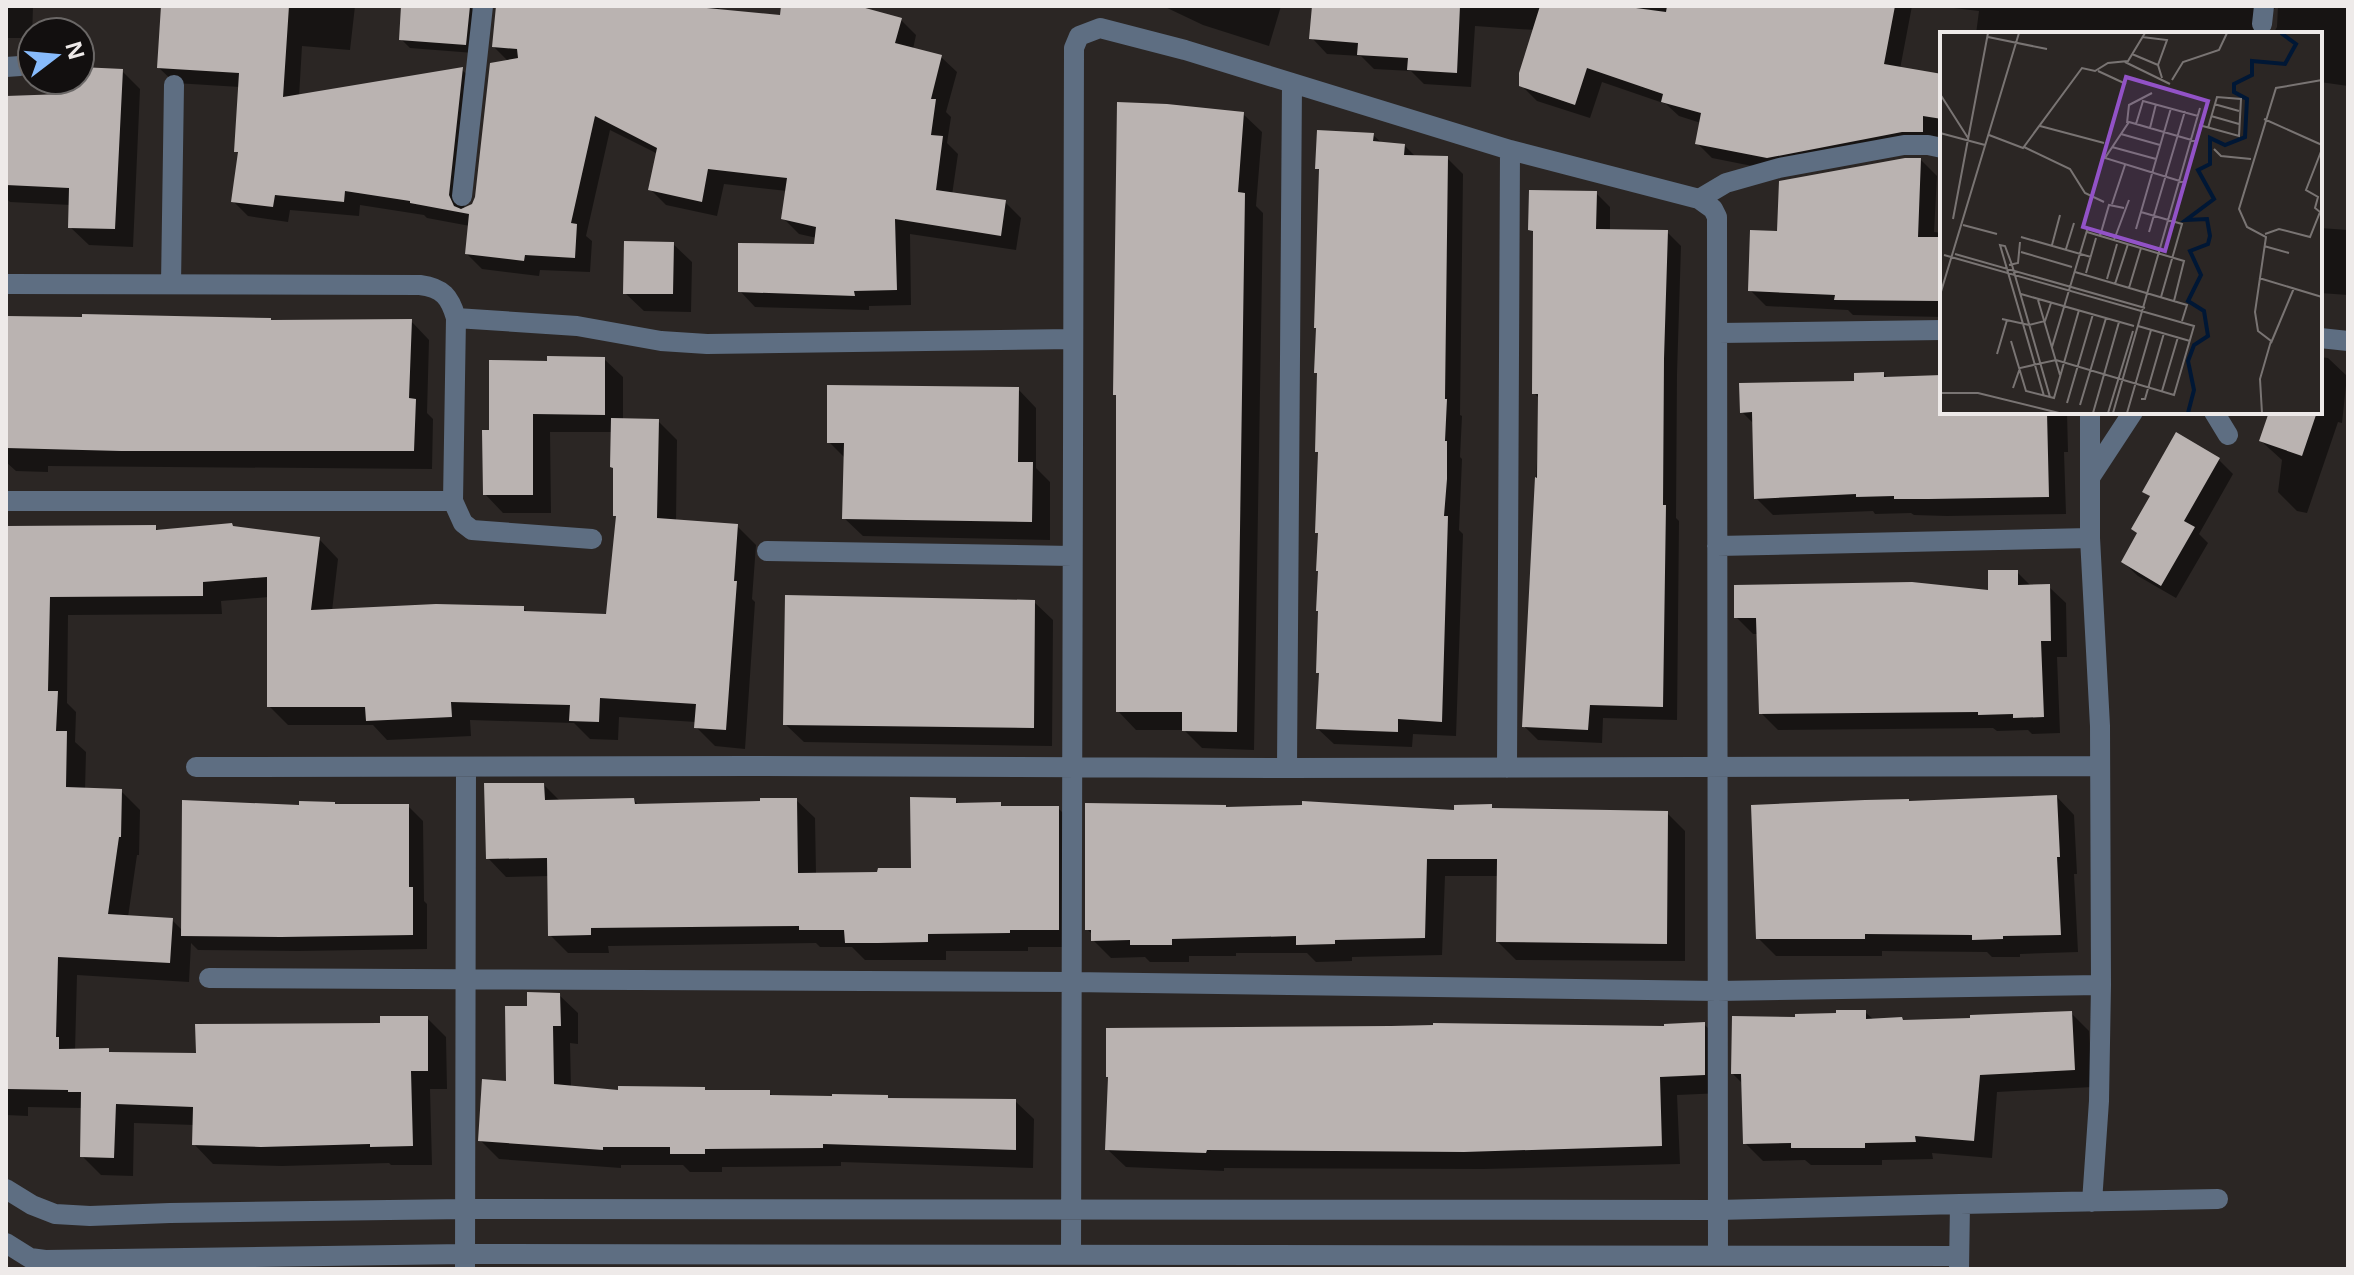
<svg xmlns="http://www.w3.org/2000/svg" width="2354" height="1275" viewBox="0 0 2354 1275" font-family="'Noto Sans',sans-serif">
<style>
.shadow{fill:#0007}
.building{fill:#bab3b1}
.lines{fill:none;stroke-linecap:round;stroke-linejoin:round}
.minor{stroke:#5e6e82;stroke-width:20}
.inset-river{fill:none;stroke:#001735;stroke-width:4}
.inset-road{fill:none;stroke:#797473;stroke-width:2}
.view{fill:#9252c7;fill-opacity:0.15;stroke:#9252c7;stroke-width:4}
.inset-edge{fill:none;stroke:#eeeae9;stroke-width:4}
</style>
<rect width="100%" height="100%" fill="#2b2624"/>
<path class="shadow" d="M6 6H33L32 38H6Z
M163 6H355L350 50 302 46 299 97 462 70 478 85 464 210 473 206 509 62 494 47 498 6H720L719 11 782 17 783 6H860L859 9 901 20 916 35 913 49 941 57 957 72 946 112 951 117 947 143 958 154 952 195 1005 202 1021 218 1016 250 910 234 911 305 869 306V310L755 307 740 291 816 246 817 238 799 234 783 218 787 191 724 184 717 216 666 205 650 189 658 154 610 130 586 236 592 241 590 272 540 270 539 276 482 269 467 254 470 226 427 218 424 215 360 205 359 216 290 210 288 222 248 216 233 201 239 154 236 151 240 87 175 83 159 68Z
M403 6H469L478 15 474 53 410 48 401 39Z
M1163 6H1281L1269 46 1203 25Z
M1314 6H1912L1900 69 1942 76V131L1938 130 1937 146 1783 172 1712 158 1697 143 1701 123 1679 116 1666 104 1602 82 1590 118 1537 101 1521 85 1535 30 1475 26 1471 87 1424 84 1411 71 1374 69 1361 56 1327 54 1312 38Z
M1937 6H2348V86L2320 82V34H2273L2277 27 2278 6 2269 13 2266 20 2265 34H1976L1979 11Z
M80 69 122 71 140 89 133 247 89 245 70 227 71 205 10 202 6 198V98L65 96 66 80H80Z
M1243 114 1262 132 1256 206 1263 213 1254 750 1202 748 1184 730H1136L1118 711V397L1115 394Z
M1373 135 1383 144 1404 145 1416 157 1447 158 1463 174 1460 415 1462 416 1460 457 1462 459 1459 530 1463 534 1456 736 1413 734 1412 747 1334 744 1318 729 1320 675 1318 672 1321 172 1317 168Z
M1921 160 1937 176 1934 232 1942 233V317L1853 315 1848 310 1766 306 1750 290 1779 233Z
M1596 193 1610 207V231L1667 232 1681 246 1677 374 1676 518 1679 521 1677 720 1603 718 1602 743 1538 740 1524 726 1540 399 1534 393 1535 234 1531 230Z
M2320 228 2348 230V295L2320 293Z
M673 244 692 262 691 312 644 311 625 293Z
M6 318 411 321 429 340 427 413 433 419 432 469 48 466V472L16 471 6 462Z
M2320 357 2328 358 2347 376 2342 423 2338 422 2307 513 2297 511 2278 492 2282 460 2261 441 2271 412H2320Z
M604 359 623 377V420L658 421 677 440 676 522 737 526 756 545 752 599 755 602 745 749 715 746 696 727V722L619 717 618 740 590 739 574 723 470 720 471 736 387 740 373 725H288L269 706V597L221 601 222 614 68 615 67 703 76 712 75 742 86 752 85 790 121 791 140 810 139 855H137L128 917 172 920 183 931 336 806H408L423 821 424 901 427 904V949L298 951 198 950 191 943 189 982 77 975 75 1051 108 1050 111 1054 198 1055 427 1018 446 1037 447 1089H430L432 1165H391L389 1163 282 1166 213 1164 194 1144 195 1125 134 1123 133 1176 101 1175 82 1156V1108L28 1107V1116L6 1115V528L155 527 159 531 235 528 319 539 338 559 332 611 523 608 529 613 608 616 618 517 612 432H550L551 513H503L485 494 491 432 549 363Z
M1884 374 1888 379 1942 377V412H2067L2068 452H2064L2066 514 1947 516 1914 515 1911 513 1875 514 1873 511 1773 515 1756 498 1754 424 1742 412Z
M1018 389 1036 408V468L1050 482V540L863 536 844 518 845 458 829 442Z
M2176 435 2219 460 2233 474 2199 534 2208 543 2176 598 2138 576 2123 562 2139 534 2151 497 2145 491Z
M2017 572 2032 587H2049L2066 603 2067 657H2057L2060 733 2032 734 2028 730 1997 731 1993 728 1778 730 1761 713 1758 634H1753L1736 617 1990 592Z
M1034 602 1053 620 1052 746 804 742 785 724Z
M544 785 560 801 634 800 639 806 763 803 796 800 815 818 816 874H879L913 870 955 800 960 805 1000 804 1004 808H1058L1077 827 1076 947H1028V951H946V960H865L852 947H820L816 943 608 946 609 953H568L550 935 549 876 506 877 488 858Z
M2057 797 2074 815 2077 874H2074L2078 952 2020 954V957H1992L1987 952 1882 951V956H1776L1758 938 1910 803Z
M1491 806 1495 810 1667 813 1685 831V961L1516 960 1498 942V876H1445L1442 955 1352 957V961L1316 962 1307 953H1236V956H1189V962H1150L1145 957 1111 958 1093 940V935L1087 929 1227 809 1457 812Z
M559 995 578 1013V1044L570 1043 571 1088 620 1092H769L774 1097H887L891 1100 1015 1101 1034 1119 1033 1168 841 1162V1166L722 1167V1172H690L683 1165H621V1168L499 1159 480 1140 508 1083 529 1008Z
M1865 1012 1874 1020 1904 1022 2071 1013 2089 1031 2092 1087 1997 1092 1992 1158 1932 1153 1933 1159 1882 1160V1165H1811L1805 1160 1763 1161 1745 1143 1743 1084 1733 1074 1797 1019Z
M1704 1024 1722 1043V1093L1677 1095 1680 1164 1483 1169 1224 1168V1171L1126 1167 1107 1149 1666 1028Z"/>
<path class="building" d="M161 6H289L283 97 463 67 449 195 454 206 461 209 472 204 475 197 490 63 518 58 517 49 492 47 496 6H686L780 15 781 6H858L902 18 895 43 942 55 931 99H936L931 135 943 136 936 190 1006 200 1001 236 895 219 897 290 854 291 855 296 738 292V243L814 244 816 227 781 219 787 178 708 169 702 202 648 190 657 148 595 116 571 223 577 224 575 258 525 255 524 261 465 254 469 214 410 203V201L345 191 344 202 275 195 273 207 231 202 238 152H234L239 73 157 68Z
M401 6H470L466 45 399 40Z
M1312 6H1460L1457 73 1407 70 1408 58 1357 55 1358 43 1309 39Z
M1540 6H1621L1666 12 1667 6H1895L1884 64 1942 74V119L1923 116V132H1902L1767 158 1695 144 1701 113 1661 102 1663 94 1587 68 1575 105 1519 86V73Z
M80 67 123 69 115 229 68 228 69 188 6 185V96L63 94 64 80H80Z
M1117 102 1167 104 1244 112 1238 192 1245 193 1237 732 1182 731V712H1116V395H1113Z
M1317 130 1374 133 1373 141 1405 144 1404 155 1448 156 1445 399H1447L1445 441H1447V479L1444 516H1448L1442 722 1398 719V732L1316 729 1319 673H1316L1318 611H1316L1318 571H1316L1318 533H1315L1318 452H1315L1317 373H1314L1316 328H1314L1319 169H1315Z
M1905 158H1921L1918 237H1942V273H1940L1939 301 1834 300 1835 295 1748 291 1750 230 1777 231 1779 181Z
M1529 190 1597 191 1596 229 1668 230 1664 359 1663 505H1666L1663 707 1590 705 1588 730 1522 727 1535 477 1537 478 1538 394H1532L1533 231 1528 230Z
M624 241 674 242 673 294H623Z
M82 314 271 318V320L412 319 409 398 416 399 414 451H121L6 448V316L82 317Z
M547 356 605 357V415L533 414V495H483L482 430H489V360L547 361Z
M1884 372V377L1942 375V412H2047L2049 497 1929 499H1894V496L1856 497V494L1754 499 1752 412 1740 413 1739 383 1854 381V373Z
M827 385 1019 387 1018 462H1033L1032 522 842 519 844 443H827Z
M2269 412H2317L2302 456 2259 441Z
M611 418 659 419 657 518 738 524 734 581H737L726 730 694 728 696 704 600 698 599 722 569 721 570 705 451 702 452 717 366 721 365 707H267V577L203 582V596L50 597 48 691H58L56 731H67L66 787 122 789 121 837H119L108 914 173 918 170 963 58 957 56 1037H59V1049L109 1048V1052L196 1053 195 1024 380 1023V1016H428V1071H411L413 1146 370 1147V1144L261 1147 192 1145 193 1107 116 1104 114 1158 80 1157 81 1092H68V1090L6 1089V526L156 525V530L232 523 233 526 320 537 311 610 436 604 524 606V611L606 614 616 516H613V468L610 467Z
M2176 432 2220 458 2184 521 2195 527 2161 586 2121 562 2137 533 2131 529 2150 496 2142 492Z
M1988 570H2018V585L2050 584 2051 641H2041L2044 717 2013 718V714L1978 715V712L1759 714 1756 618H1734V585L1912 582 1988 590Z
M785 595 1035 600 1034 728 783 725Z
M484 783H544L545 800 634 798 635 804 760 801V798H797L798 873 877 872 878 868H911L910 797 956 798V803L1001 802V806H1059V930H1010V933L928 934V942L878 943H845L844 930H799V926L591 928V935L548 936 547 858 486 859Z
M2057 795 2060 857H2057L2061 935 2003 936V939L1972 940V935L1865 934V939H1756L1751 805 1865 800 1909 799V801Z
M182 800 299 805V801L335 802V804H409V887H413V935L281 937 181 936Z
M1302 801 1454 810V805L1492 804V808L1668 811 1667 944 1496 942 1497 859H1427L1425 938 1335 940V944L1296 945V936L1172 939V945H1130V940L1091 941V930H1085V803L1226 805V807L1302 805Z
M527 992 560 993 561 1026H553L554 1084 618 1090V1086L705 1087V1090H770V1095L832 1096V1094L888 1095V1098L1016 1099V1150L823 1144V1148L705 1149V1154H670V1147H603V1150L478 1141 482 1079 506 1081 505 1006H527Z
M1836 1010H1866V1019L1902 1017 1903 1020 1970 1018V1015L2072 1011 2075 1070 1980 1075 1974 1141 1915 1136 1916 1142 1865 1143V1148H1791V1143L1743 1144 1741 1074H1731L1732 1016 1795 1017V1014L1836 1013Z
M1705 1022V1075L1660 1077 1662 1146 1464 1152 1207 1150 1206 1153 1105 1150 1108 1077H1106V1028L1391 1026 1433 1025V1023L1664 1026V1024Z"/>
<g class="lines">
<path class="minor" d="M2262 24 2264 6
M6 67 20 66
M462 196 483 6
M1699 199 1726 183 1779 168 1904 145H1928L1942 148
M6 284 420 285C443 288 450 297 456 318L453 501
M171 284 174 85
M456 318 577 326 661 341 707 344 1073 339
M1718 333 1942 330
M2320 338 2348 341
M2090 412V538L2100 726 2101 985 2099 1101 2092 1202
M2214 412 2228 435
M2091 476 2133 412
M6 501H453L463 523 472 530 592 539
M1717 546 2090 538
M767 551 1072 556
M196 767 749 766 1287 768 2099 766
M1287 768 1292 83
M1507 768 1510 150
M209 978 1071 982 1717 991 2101 985
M6 1189 32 1205 55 1214 90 1216 170 1213 466 1209 1717 1210 1960 1204
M6 1243 30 1258 45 1260 465 1254 1959 1256
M1071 1255 1074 48 1079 36 1100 28 1185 50 1510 150 1699 199 1713 209 1717 217 1718 1255
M465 1269 466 767
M1959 1269 1960 1204 2218 1199"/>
</g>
<g transform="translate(1940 32)">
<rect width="382" height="382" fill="#2b2624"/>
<path class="inset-river" d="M248 381 254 358 248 329 254 313 268 304 264 279 248 269 261 243 250 219 268 212 270 204 267 187 246 188 274 167 258 138 270 132V106L285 113 305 105 307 67 294 60V52L312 43V29L345 32 356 12 341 1"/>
<path class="inset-road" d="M48 5 107 17M202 5 227 8 218 33 222 46M192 22 218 33M185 30 230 52M158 39 186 52M232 48 243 30 279 18 287 1M0 62 28 106M274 72 299 79M271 84 299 92M324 87 382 113M187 91 189 73 212 61M196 92 203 69 258 84M259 93 299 104 301 67 277 65 268 96M100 94 164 111M210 96 216 72M0 101 45 113M181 102 220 113M49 103 83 116 142 36 155 39 168 31 188 29 205 1M84 115 130 137 145 161 164 170M172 115 216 127M274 117 281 124 311 127M243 150 165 126 189 90 255 109M172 172 185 133M201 180 242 192 221 265M13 187 48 1M23 193 57 202M196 197 231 76M147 200 244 229 234 269M209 200 245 79M325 202 339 197 370 205 380 180 375 176 378 165 366 158 382 117M160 204 169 173 184 176M81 205 151 225M174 208 189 168M112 213 120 183M324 214 349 221M126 217 134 191M81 220 132 235M15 222 205 276M4 223 254 294 234 363 116 328 80 336 73 356M69 233 78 231 80 210M135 240 247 273 242 289M146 241 156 206M319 246 382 265M167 247 177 212M175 252 188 212M189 256 201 216M81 262 194 294M0 263 79 1M98 268 120 343M62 287 89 293 105 289 111 271M198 294 250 309M71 309 86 359 114 366 139 278M331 311 354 256M112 315 148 195M57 322 67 288M222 359 238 305M0 361H38L119 381M104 364 60 213 65 214 72 233 110 365M201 367H205L224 301M127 371 153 282M140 373 166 286M153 381 179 290M168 381 193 299M173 381 260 76M187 381 211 298M322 381 320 347 331 309 318 299 315 280 326 205 307 195 299 177 336 56 382 48"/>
<path class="view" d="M186 45 268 69 225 219 143 195Z"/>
<rect width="382" height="382" class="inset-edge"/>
</g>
<rect width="2354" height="1275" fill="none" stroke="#eeeae9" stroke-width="16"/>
<g transform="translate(56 56) rotate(74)"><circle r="38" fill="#120f0f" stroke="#6a6766" stroke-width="2"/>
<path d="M0-6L14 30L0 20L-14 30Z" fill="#87bbfc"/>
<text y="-12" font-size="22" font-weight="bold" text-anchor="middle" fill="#eeeae9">N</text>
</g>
</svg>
